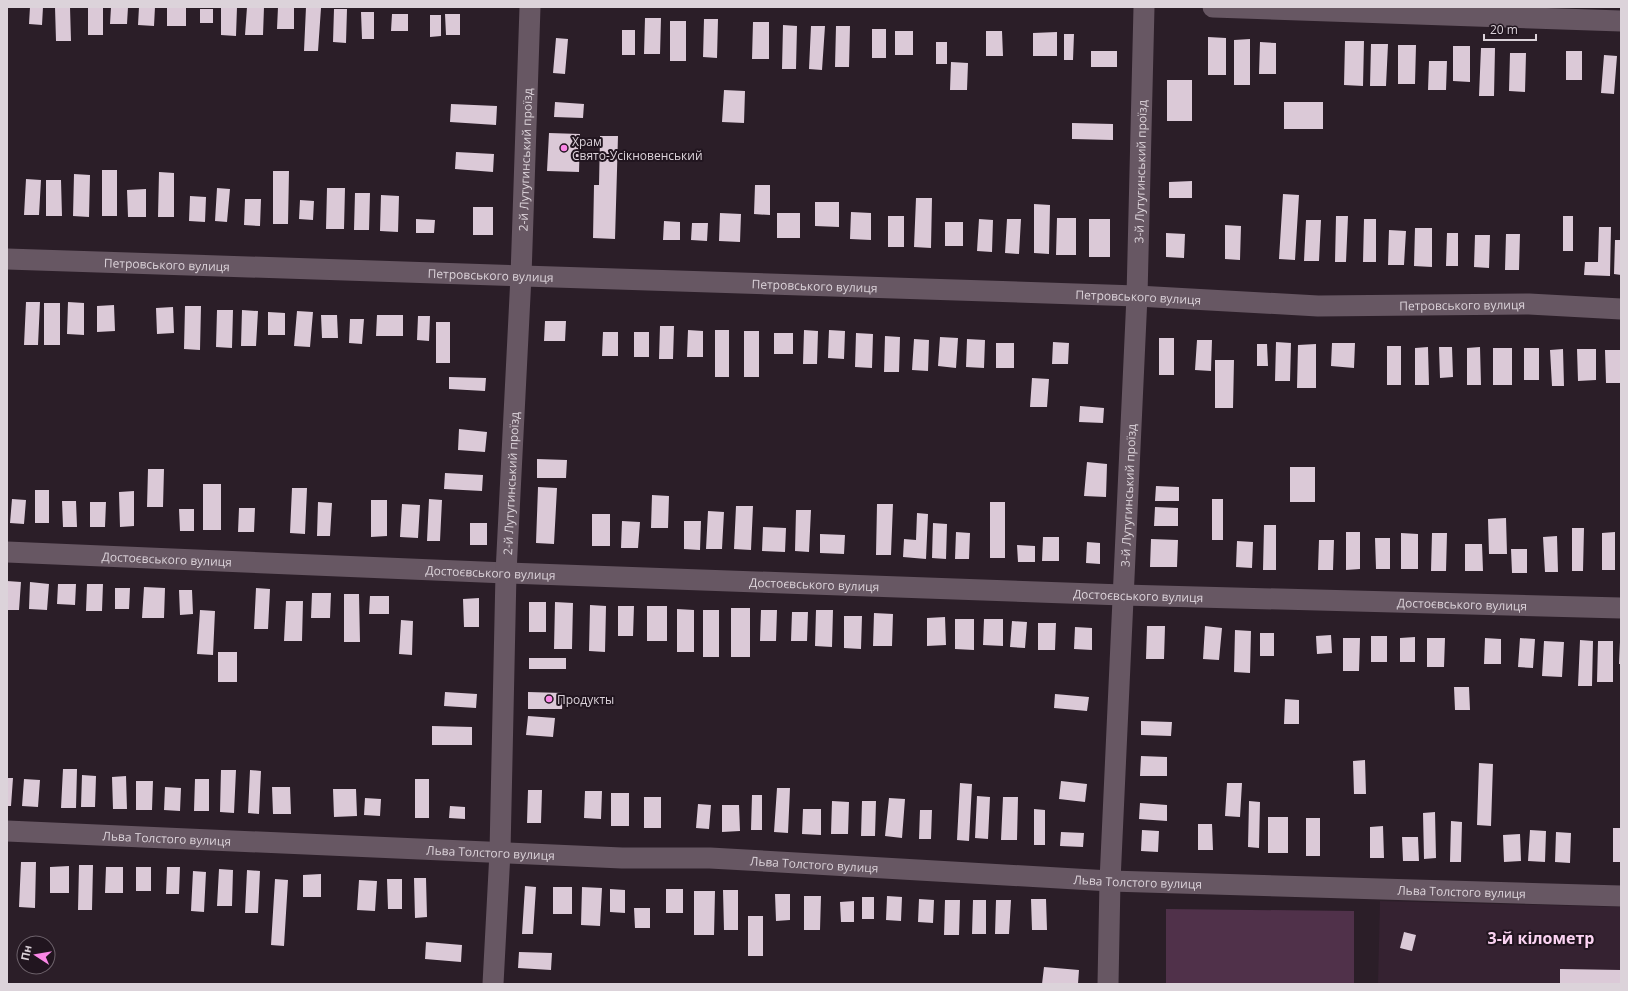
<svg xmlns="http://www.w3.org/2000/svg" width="1628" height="991" viewBox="0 0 1628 991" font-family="'Open Sans',sans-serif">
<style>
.built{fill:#352231}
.green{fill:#50314a}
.building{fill:#dbc9d7}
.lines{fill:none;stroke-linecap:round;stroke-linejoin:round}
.minor{stroke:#675763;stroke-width:21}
.poi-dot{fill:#fa87e6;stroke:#21151f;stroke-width:1.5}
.labels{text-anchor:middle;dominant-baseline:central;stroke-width:4;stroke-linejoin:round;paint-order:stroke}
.poi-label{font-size:12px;fill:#dcd3da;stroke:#21151f;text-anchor:start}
.street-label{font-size:12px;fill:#dcd3da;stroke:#21151f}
.district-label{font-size:16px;font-weight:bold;fill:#fbd3f2;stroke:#21151f}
</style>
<rect width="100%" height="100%" fill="#2b1e28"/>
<path class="built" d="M1380 901 1621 907V984H1378Z"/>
<path class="green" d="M1166 909 1354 911V984H1166Z"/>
<path class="building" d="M30 7H43L42 25 29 24Z
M55 7H70L71 41H56Z
M88 7H103V35H88Z
M111 7H128L127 24H110Z
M139 7H155L154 26 138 25Z
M167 7H186V26H167Z
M221 7H237L236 36 221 35Z
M247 7H264L263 35H245Z
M278 7H294V29H277Z
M306 7 321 8 318 51H304Z
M200 9H213V23H200Z
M334 9H347L346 43 333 42Z
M361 12H374V39H362Z
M392 14H408V31H391Z
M445 14H460V35H446Z
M430 15H441V36L430 37Z
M645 18H661L660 54H644Z
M704 19H718L717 58 703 57Z
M670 21H686V61H670Z
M753 22H769V59H752Z
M783 25 797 26 796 69H782Z
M811 26H825L822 70 809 69Z
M836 26H850L849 67H835Z
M872 29H886V58H872Z
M622 30H635V55H622Z
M895 31H913V55H895Z
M986 31H1002L1003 56H986Z
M1057 32V56H1033V33Z
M1064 34H1074L1073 60H1064Z
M1208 37 1226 38V75H1208Z
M556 38 568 39 565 74 553 73Z
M1250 39V85H1234V40Z
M1345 41H1364L1363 86 1344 85Z
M936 42H947V64H936Z
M1260 42 1276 43V74H1259Z
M1371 44H1388L1386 86H1370Z
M1398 45H1416L1415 84H1398Z
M1453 46H1470V82L1453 81Z
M1481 48H1495L1494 96H1479Z
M1091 51H1117V67H1091Z
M1566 51H1582V80H1566Z
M1510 53H1526L1525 92 1509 91Z
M1604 55 1617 56 1614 94 1601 93Z
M1429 61H1447L1446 90H1428Z
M951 62 968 63 967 90H950Z
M1167 80H1192V121H1167Z
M724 90 745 91 744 123 722 122Z
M555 102 584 104 583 118 554 117Z
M1284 102H1323V129H1284Z
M451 104 497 106 496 125 450 122Z
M1072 123 1113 124V140L1072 139Z
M549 133 580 134 579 172 547 171Z
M600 136H618L615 239 593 238 594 185H599Z
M456 152 494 154 493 172 455 169Z
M102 170H117V216H102Z
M273 171H289L288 224H273Z
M159 172 174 173V217H158Z
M74 174 90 175 89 217 73 216Z
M26 179 41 180 39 215H24Z
M46 180H61L62 216H46Z
M1192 181V198H1169V182Z
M755 185H770V215L754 214Z
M217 188 230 189 227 222 215 221Z
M327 188H345L344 229H326Z
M146 189V217H128L127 190Z
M355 193H370L369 230H354Z
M1283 194 1299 195 1295 260 1279 259Z
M381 195 399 196 398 232 380 231Z
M190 196 206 197 205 222 189 221Z
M916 198H932L931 248 914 247Z
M245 199H261L260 226 244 225Z
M300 200 314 201 313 220 299 219Z
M815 202H839V227L815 226Z
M1034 204 1050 205 1049 254 1034 253Z
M473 207H493V235H473Z
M851 212 871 213V240L850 239Z
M720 213 741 214 740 242 719 241Z
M777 213H800V238H777Z
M888 216H904V247H888Z
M1336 216H1348L1346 262H1335Z
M1563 216H1573V251H1563Z
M1057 218H1076V255H1056Z
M416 219 435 220 434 233H416Z
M979 219 993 220 992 252 977 251Z
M1007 219H1021L1019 254 1005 253Z
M1089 219H1110V257H1089Z
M1364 219H1376V262H1363Z
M1306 220H1321L1319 261H1304Z
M664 221 680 222V240H663Z
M945 222H963V246H945Z
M692 223H708L707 241 691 240Z
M1225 225 1241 226 1240 260 1225 259Z
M1599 227H1611L1610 276 1584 275 1585 262H1598Z
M1415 228H1432V267L1414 266Z
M1389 230 1406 231 1404 265H1388Z
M1166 233 1185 234 1184 258 1166 257Z
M1447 233H1458V266H1446Z
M1506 234H1520L1519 270H1505Z
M1475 235H1490L1489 268 1474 267Z
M1615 240H1621V275L1614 274Z
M26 302H40L38 345H24Z
M68 302 84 303V335L67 334Z
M44 303H60V345H44Z
M114 305 115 331 97 332V306Z
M185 306H201L200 350 184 349Z
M173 307 174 333 157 334 156 308Z
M217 310H233L232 348 216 347Z
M242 310 258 311 256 346H241Z
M297 311 313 312 310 347 294 346Z
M268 312 285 313V335H268Z
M321 315H337L338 338H322Z
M377 315H403V336H376Z
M418 316H430L429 341 417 340Z
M350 319H364L362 344 349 343Z
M545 321H566L565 341H544Z
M436 322H450V363H436Z
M660 326H674L673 359H659Z
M688 330 703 331V357H687Z
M715 330H729V377H715Z
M804 330 818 331 817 364H803Z
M829 330 845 331 844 359 828 358Z
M744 331H759V377H744Z
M603 332H618V356H602Z
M634 332H649V357H634Z
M774 333H793V354H774Z
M856 333 873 334 872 368 855 367Z
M885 336 900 337 899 372H884Z
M940 337 958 338 956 368 938 366Z
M1159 338H1174V375H1159Z
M914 339 929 340 928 371 912 370Z
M967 339 985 340 984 368 966 367Z
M1197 340H1212L1211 371 1195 370Z
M1053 342 1069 343 1068 364H1052Z
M1276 342 1291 343 1290 381H1275Z
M996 343H1014V368H996Z
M1332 343H1355L1354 368 1331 366Z
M1257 344H1267L1268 366H1257Z
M1316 344V388H1297L1298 345Z
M1387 346H1401V385H1387Z
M1428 347 1429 385H1415V348Z
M1439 347H1452L1453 377 1440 378Z
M1480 347 1481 385H1467V348Z
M1493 348H1512V385H1493Z
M1524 348H1539V380H1524Z
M1563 349 1564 386H1552L1550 350Z
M1577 349H1596V380L1578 381Z
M1605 350H1621V383H1606Z
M1215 360H1234L1233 408H1215Z
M449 377 486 378 485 391 449 389Z
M1032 378 1049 379 1047 407H1030Z
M1080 406 1104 408 1103 423 1079 422Z
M459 429 487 432 485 452 458 450Z
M537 459 567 460 566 478H537Z
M1087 462 1107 464 1106 497 1084 496Z
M1290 467H1315V502H1290Z
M148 469H164L163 507H147Z
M445 473 483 475 482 491 444 489Z
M203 484H221V530H203Z
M1156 486 1179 487V501H1155Z
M538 487 557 488 554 544 536 543Z
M292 488H307L305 534 290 533Z
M35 490H49V523H35Z
M134 491V526L120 527 119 492Z
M652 495 669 496 668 528H651Z
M12 499 26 500 24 524 10 523Z
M429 499 442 500 440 541H427Z
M1212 499H1223V540H1212Z
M371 500H387V536L371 537Z
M62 501H76L77 527H63Z
M90 502H106L105 527H90Z
M318 502 332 503 330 536H317Z
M990 502H1005V558H990Z
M402 504 420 505 418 538 400 537Z
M877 504H893L891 555H876Z
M736 506H753L751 550 734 549Z
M1155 507 1178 508V526H1154Z
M239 508H255L254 532H238Z
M179 509H194V531H180Z
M796 510H811L809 552 795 551Z
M708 511 724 512 722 549H706Z
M917 513 928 514 926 559 903 557 904 539 916 540Z
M592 514H610V546H592Z
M1506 518 1507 554H1489L1488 519Z
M622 521 640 522 638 548H621Z
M684 521H701L700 550 684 549Z
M470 523H487V545H470Z
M933 523 947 524 946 559 932 558Z
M1264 525H1276V570H1263Z
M763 527 786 528 785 552 762 551Z
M1572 528H1584L1583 571H1572Z
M956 532 970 533 969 559H955Z
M1346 532H1360V569L1346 570Z
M1615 532V570H1602V533Z
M1401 533 1418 534V569H1401Z
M1432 533H1447L1446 571H1431Z
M820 534 845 535 844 554 820 553Z
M1557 536 1558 572H1545L1543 537Z
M1043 537H1059V561H1042Z
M1375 538H1390V569H1376Z
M1151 539 1178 540 1177 567H1150Z
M1319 540H1334L1333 570H1318Z
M1237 541 1253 542 1252 568 1236 567Z
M1087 542 1100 543V564L1086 563Z
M1465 544H1482L1483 571H1465Z
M1017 545 1035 546V562H1018Z
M1511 549H1527V573H1512Z
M7 581 21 582 19 610H7Z
M30 582 49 584 47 610 29 609Z
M58 584H76L75 605 57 604Z
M87 584H103L102 611H86Z
M144 587 165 588 164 618H142Z
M115 588H130L129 609H115Z
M256 588 270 589 268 629H254Z
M179 590H192L193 614 180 615Z
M312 593H331L330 618H311Z
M344 594H359L360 642H344Z
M370 596H389V614H369Z
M479 598V627H464L463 599Z
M286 601H303L302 641H284Z
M529 602H546V632H529Z
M555 602 573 603 572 649H554Z
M590 605 606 606 605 652 589 651Z
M618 606H634L633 636H618Z
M647 606H667V641H647Z
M731 608H750V657H731Z
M677 609 694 610V652H677Z
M200 610 215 611 213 655 197 654Z
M703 610H719V657H703Z
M761 610H777L776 641H760Z
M816 610H833L832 647 815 646Z
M792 612H808L807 641H791Z
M874 613 893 614 892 646H873Z
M844 616H862L861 649 844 648Z
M945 617 946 645 927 646V618Z
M955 619H974V650L955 649Z
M984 619H1003V646L983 645Z
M401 620 413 621 412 655 399 654Z
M1012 621 1027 622 1025 648 1010 647Z
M1038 623H1056L1055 650H1038Z
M1147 626H1165L1164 659H1146Z
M1205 626 1222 628 1219 660 1203 659Z
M1075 627 1092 628V650L1074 649Z
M1235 630 1251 631 1250 673 1234 672Z
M1260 633H1274V656H1260Z
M1331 635 1332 653 1317 654 1316 636Z
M1371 636H1387V662H1371Z
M1415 637V662H1400V638Z
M1343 638H1360L1359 671H1343Z
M1427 638H1445L1444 667H1427Z
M1485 638 1501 639V664H1484Z
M1520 638 1535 639 1533 668 1518 667Z
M1580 640 1593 641 1592 686H1578Z
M1544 641 1564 642 1562 677 1542 676Z
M1598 641H1613V682H1597Z
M1620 642H1621V664H1619Z
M218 652H237V682H218Z
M529 658H566V669H529Z
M1454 687H1469L1470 710H1455Z
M445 692 477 694 476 708 444 706Z
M528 692 563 693 562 709H528Z
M1055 694 1089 697 1087 711 1054 708Z
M1285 699 1299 700V724H1284Z
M528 716 555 718 553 737 526 735Z
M1141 721 1172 722 1171 736 1141 735Z
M432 726 472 727V745H432Z
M1141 756 1167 757V776H1140Z
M1365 760 1366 794H1354L1353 761Z
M1479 763 1493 764 1491 826 1477 825Z
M63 769H77L76 808H61Z
M221 770H236L234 813 220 812Z
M250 770 261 771 259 814 248 813Z
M82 775 96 776 95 807H81Z
M126 776 127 809H113L112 777Z
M7 778H13L11 806H7Z
M24 779 40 780 38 807 22 806Z
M195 779H209V811H194Z
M415 779H429V818H415Z
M136 781H153L152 810H136Z
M1061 781 1087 784 1085 802 1059 799Z
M960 783 972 784 969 841 957 840Z
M1227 783H1242L1240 817 1225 816Z
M165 787 181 788 180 811 164 810Z
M272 787H290L291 814H273Z
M777 788H790L788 833 774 832Z
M333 789H356L357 816 334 817Z
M528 790H542L541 823H527Z
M585 791H602L601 819 584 818Z
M611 793H629V826H611Z
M752 795H762V830H751Z
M977 796 990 797 988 839 975 838Z
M644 797H661V828H644Z
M1003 797H1018L1017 840H1001Z
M365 798 381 799 380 816 364 815Z
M889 798 905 799 902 838 885 836Z
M832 801 849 802 848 834H831Z
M862 801H876L875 836H861Z
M1249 801 1260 802 1259 848 1248 847Z
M1140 803 1167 805V821L1139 819Z
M698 804 711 805 709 829 696 828Z
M722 805H739L740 831 722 832Z
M450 806 465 807V819L449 818Z
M803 809H821V835L802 834Z
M1034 809 1045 810V845H1034Z
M920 810H932L931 839H919Z
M1435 812 1436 858 1424 859 1423 813Z
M1268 817H1288V853H1268Z
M1306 818H1320V856H1306Z
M1451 821 1462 822 1461 862H1450Z
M1198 824H1212L1213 850H1198Z
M1383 826 1384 858H1370V827Z
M1613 828H1621V862H1613Z
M1142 830 1159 831 1158 852 1141 851Z
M1530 830 1546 831 1545 862 1528 861Z
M1061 832 1084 833 1083 847 1060 846Z
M1556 832 1571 833 1570 863 1555 862Z
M1520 834 1521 861 1504 862 1503 835Z
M1402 837H1418L1419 861H1403Z
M21 862H36L35 908 19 907Z
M79 865H93L92 910H78Z
M69 866V893H50V867Z
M106 867H123V893H105Z
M136 867H151V891H136Z
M167 867H180L179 894H166Z
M219 869 233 870 232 906H217Z
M247 870 260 871 258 913H245Z
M193 871 206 872 204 912 191 911Z
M321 874V897H303V875Z
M414 878H426L427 917 415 918Z
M275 879 288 880 284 946 271 945Z
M387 879H402V909H388Z
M359 880 377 881 375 911 357 910Z
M525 886 536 887 533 934H522Z
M553 887H572V914H553Z
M582 887 602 888 600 926 581 925Z
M610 889 625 890V913L610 912Z
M666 889H683V913H666Z
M723 890H738V930H724Z
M694 891H715L714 935H694Z
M775 894H790V920L776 921Z
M804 896H821L820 930H804Z
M887 896 902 897 901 921 886 920Z
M862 897H874V919H862Z
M919 899 934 900 933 923 918 922Z
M1031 899H1046L1047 930H1032Z
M945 900H960L959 935H944Z
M973 900H986V934H972Z
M996 900H1011L1009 934H995Z
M854 901V922H841L840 902Z
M634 908H650V928H635Z
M748 916H763V956H748Z
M1404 932 1416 935 1412 951 1400 948Z
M426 942 462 945 461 962 425 959Z
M519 952 552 953 551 970 518 968Z
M1044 967 1079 970 1078 984H1042Z
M1560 969 1621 970V984H1560Z"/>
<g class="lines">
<g class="minor">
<path d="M1213 7 1621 21"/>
<path id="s1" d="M7 259 1137 296 1318 306 1529 304 1621 309"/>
<path id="s2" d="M7 552 506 573 1123 595 1621 608"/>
<path id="s3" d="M7 831 622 858H710L1110 881 1621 896"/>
<path id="s4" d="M493 984 500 852 506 573 521 276 530 7"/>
<path id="s5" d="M1108 984 1110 881 1137 296 1144 7"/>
</g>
</g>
<g class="poi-dot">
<circle cx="564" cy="148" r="4"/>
<circle cx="549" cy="699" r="4"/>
</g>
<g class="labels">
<g class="poi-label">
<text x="572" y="141">Храм<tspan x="572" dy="14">Свято-Усікновенський</tspan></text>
<text x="557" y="699">Продукты</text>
</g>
<g class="street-label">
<text stroke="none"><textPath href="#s4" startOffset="825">2-й Лутугинський проїзд</textPath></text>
<text stroke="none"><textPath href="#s5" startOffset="813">3-й Лутугинський проїзд</textPath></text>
<text stroke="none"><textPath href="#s1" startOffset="160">Петровського вулиця</textPath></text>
<text stroke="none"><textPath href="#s1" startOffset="484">Петровського вулиця</textPath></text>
<text stroke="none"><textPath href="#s1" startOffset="808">Петровського вулиця</textPath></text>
<text stroke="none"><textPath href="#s1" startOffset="1132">Петровського вулиця</textPath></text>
<text stroke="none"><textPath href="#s1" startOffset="1456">Петровського вулиця</textPath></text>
<text stroke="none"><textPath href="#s4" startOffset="501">2-й Лутугинський проїзд</textPath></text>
<text stroke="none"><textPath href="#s5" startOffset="489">3-й Лутугинський проїзд</textPath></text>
<text stroke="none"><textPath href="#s2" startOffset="160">Достоєвського вулиця</textPath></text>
<text stroke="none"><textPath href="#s2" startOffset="484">Достоєвського вулиця</textPath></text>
<text stroke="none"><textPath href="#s2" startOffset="808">Достоєвського вулиця</textPath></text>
<text stroke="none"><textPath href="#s2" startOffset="1132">Достоєвського вулиця</textPath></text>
<text stroke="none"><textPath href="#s2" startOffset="1456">Достоєвського вулиця</textPath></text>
<text stroke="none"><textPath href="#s3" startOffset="160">Льва Толстого вулиця</textPath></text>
<text stroke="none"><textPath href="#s3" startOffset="484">Льва Толстого вулиця</textPath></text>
<text stroke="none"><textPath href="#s3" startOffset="808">Льва Толстого вулиця</textPath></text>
<text stroke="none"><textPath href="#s3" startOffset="1132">Льва Толстого вулиця</textPath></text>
<text stroke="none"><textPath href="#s3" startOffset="1456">Льва Толстого вулиця</textPath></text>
</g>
<g class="district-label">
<text x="1541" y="938">3-й кілометр</text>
</g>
</g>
<rect width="1628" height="991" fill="none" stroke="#dcd3da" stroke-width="16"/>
<g transform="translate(36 955) rotate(282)"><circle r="19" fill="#21151f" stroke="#6c616a"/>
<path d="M0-3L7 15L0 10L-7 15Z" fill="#fa87e6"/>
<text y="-6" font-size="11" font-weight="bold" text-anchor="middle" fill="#dcd3da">Пн</text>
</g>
<path d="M1484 34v6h52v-6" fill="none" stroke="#dcd3da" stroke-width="2"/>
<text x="1490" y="34" font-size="12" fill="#dcd3da" stroke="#21151f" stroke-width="3" paint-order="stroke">20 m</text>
</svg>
